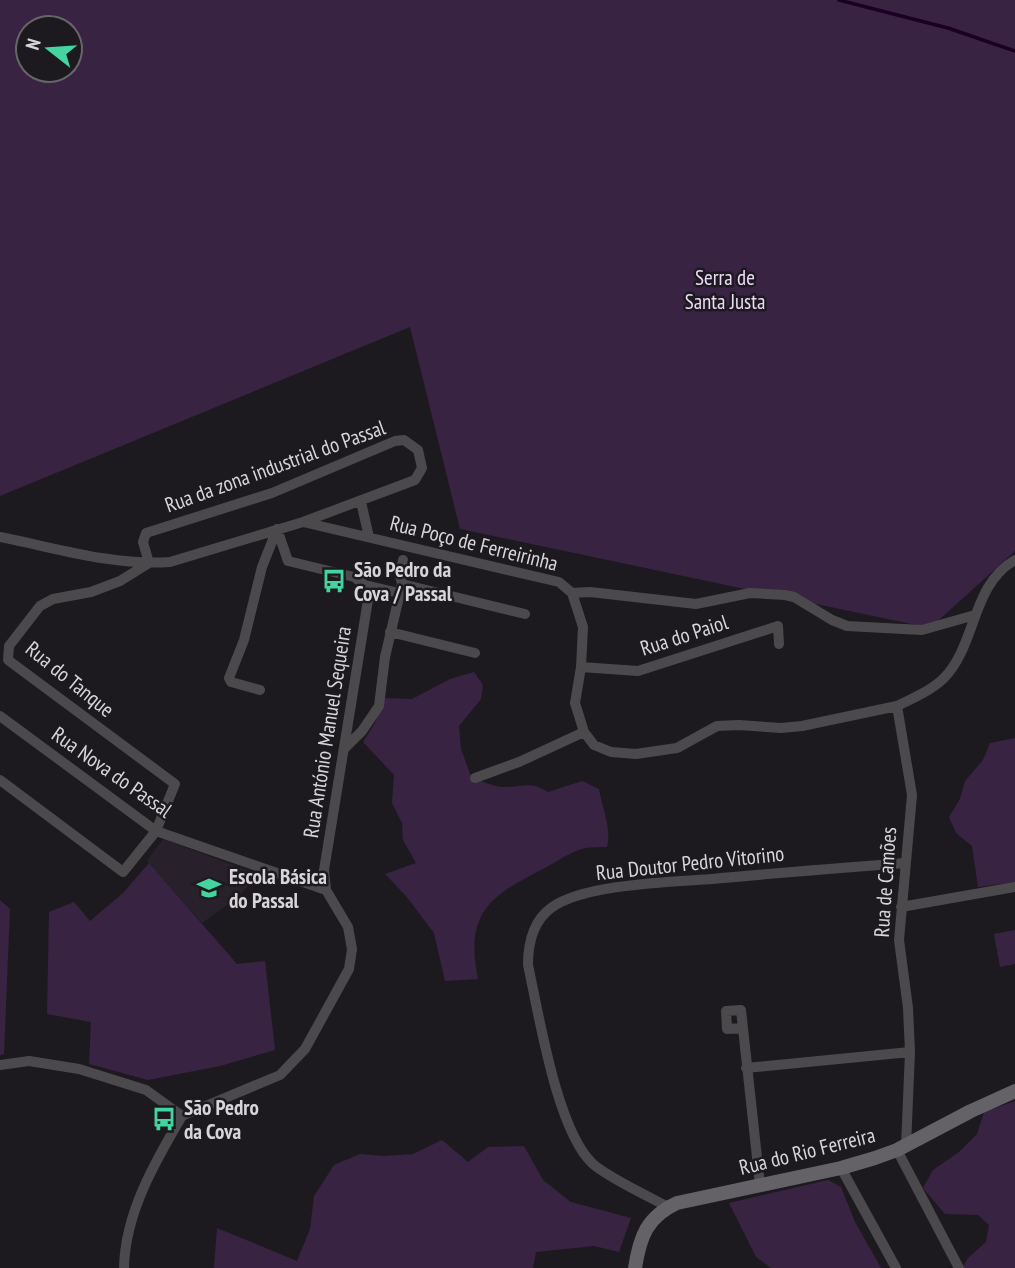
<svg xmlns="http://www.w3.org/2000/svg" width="1015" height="1268" viewBox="0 0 1015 1268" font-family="'PT Sans Narrow',sans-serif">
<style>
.built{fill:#28212b}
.green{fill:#392343;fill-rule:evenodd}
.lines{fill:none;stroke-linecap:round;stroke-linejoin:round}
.stream{stroke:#190024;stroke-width:3.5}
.street{stroke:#4b494c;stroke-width:10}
.secondary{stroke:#656267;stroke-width:14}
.labels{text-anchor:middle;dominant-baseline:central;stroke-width:5;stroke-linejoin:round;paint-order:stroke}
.park-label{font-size:21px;fill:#edd9f8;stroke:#1d1a1f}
.street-label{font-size:21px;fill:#d8d5d9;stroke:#1d1a1f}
.poi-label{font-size:21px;font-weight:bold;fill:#d8d5d9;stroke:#1d1a1f;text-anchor:start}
</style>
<rect width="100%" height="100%" fill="#1d1a1f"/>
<path class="built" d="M163 839 260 875 234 900 202 923 147 861Z"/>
<path class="green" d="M0 0H1015V551L930 628 460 529 410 327 0 496ZM28 28H70V70H28Z
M474 672 483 685 481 699 459 726 461 749 470 774C480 781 490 786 503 787 522 788 529 780 548 792L582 781 599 789C602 808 612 828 607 847 600 847 592 847 585 848 571 851 555 863 541 870 488 897 465 914 478 979L445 981 434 933 406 896 385 874 416 863 403 840 402 823 392 803 394 775 363 742 375 723 383 698 412 699 450 679Z
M1015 738V882L978 887 972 846 956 833 949 817 960 799 965 781 983 760 990 743Z
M149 863 237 964 265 961 275 1050 220 1066 148 1080 89 1064 91 1022 47 1014 49 912 74 902 90 921 123 893Z
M0 900 10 909 4 1054 0 1055Z
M1015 930V964L1000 967 994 934Z
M1015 1101V1268H962L968 1258 986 1242 989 1225 978 1215 945 1214 923 1188 933 1170 959 1152 977 1134 984 1112Z
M442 1140 468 1162 488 1147 524 1146 543 1180 571 1202 631 1218 619 1252 594 1246 536 1252 533 1268H214L217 1228 297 1261 310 1229 314 1196 334 1165 360 1154 384 1156 413 1154Z
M828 1180 841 1187 855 1222 881 1268H771L756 1257 729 1203Z"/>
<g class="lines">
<path class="stream" d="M839 0 948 28 1015 51"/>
<path class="street" d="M361 502 369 537
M0 537C56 548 113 566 170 562L303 522 559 582 572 593 583 627 581 667 575 703 584 732 594 745 611 752 636 754 677 748 717 726 739 725 781 728 802 726 897 706C912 699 932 690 944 678 977 644 971 585 1015 560
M402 584 525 614
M365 585 399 593
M572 593 590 592 696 604 750 593 785 595 794 597 832 620 847 626 922 630 975 615
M390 632 475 653
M581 667 638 671 778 626 779 644
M260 690 231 682 229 678 244 640 262 567 277 529
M897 706 912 795 899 940 908 1008 910 1052 906 1146
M0 716 156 831 326 890
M344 749 362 731 379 706 385 657 402 584 400 575 403 560
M475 778 519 762 584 732
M0 780 123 872 156 831 175 784 8 660 9 646 40 606 53 599 91 592 120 581 149 563 143 542 146 533 272 493 395 441 404 440 418 450 422 468 415 480 303 522
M901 907 1015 887
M743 1028 727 1029 726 1011 741 1010 760 1185
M0 1065 29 1061 79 1069 146 1090 182 1116
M746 1068 910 1052
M182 1116 280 1075 305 1049 349 969 352 949 348 927 326 890 324 870 368 600 365 585 354 577 288 561 277 529
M897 1150 959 1268
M841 1168 896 1268
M668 1207C648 1196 609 1178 593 1164 557 1131 539 1015 528 965 528 944 532 922 551 908 583 884 671 882 712 879 776 873 840 868 904 863
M124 1268C125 1213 155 1162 182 1116"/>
<path class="secondary" d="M635 1268C640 1236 647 1217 677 1203L841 1168 875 1158 897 1150 971 1111 1015 1091"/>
</g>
<defs>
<g id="bus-bare" transform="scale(1.89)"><path d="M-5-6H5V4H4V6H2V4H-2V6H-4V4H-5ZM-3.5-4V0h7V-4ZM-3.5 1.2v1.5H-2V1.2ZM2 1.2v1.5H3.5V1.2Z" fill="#44d49f" stroke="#1d1a1f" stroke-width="2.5" paint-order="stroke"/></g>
<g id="school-bare" transform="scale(1.89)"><path d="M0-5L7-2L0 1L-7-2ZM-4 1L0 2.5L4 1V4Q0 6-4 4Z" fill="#44d49f" stroke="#1d1a1f" stroke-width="2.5" paint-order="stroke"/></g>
</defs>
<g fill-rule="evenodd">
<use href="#bus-bare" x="334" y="581"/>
<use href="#school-bare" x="209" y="888"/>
<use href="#bus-bare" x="164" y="1119"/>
</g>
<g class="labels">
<g class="park-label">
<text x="725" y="277">Serra de<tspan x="725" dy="24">Santa Justa</tspan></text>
</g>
<g class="street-label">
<text transform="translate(275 466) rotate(-20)">Rua da zona industrial do Passal</text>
<text transform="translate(474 543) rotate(14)">Rua Poço de Ferreirinha</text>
<text transform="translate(684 635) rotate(-18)">Rua do Paiol</text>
<text transform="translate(70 679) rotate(39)">Rua do Tanque</text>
<text transform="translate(327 732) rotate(-81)">Rua António Manuel Sequeira</text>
<text transform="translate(112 772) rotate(35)">Rua Nova do Passal</text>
<text transform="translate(690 863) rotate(-6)">Rua Doutor Pedro Vitorino</text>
<text transform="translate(885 882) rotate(-86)">Rua de Camões</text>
<text transform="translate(807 1151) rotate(-14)">Rua do Rio Ferreira</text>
</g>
<g class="poi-label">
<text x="354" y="569">São Pedro da<tspan x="354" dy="24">Cova / Passal</tspan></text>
<text x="229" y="876">Escola Básica<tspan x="229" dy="24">do Passal</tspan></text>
<text x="184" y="1107">São Pedro<tspan x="184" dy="24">da Cova</tspan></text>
</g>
</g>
<g transform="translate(49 49) rotate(287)"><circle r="33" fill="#1d1a1f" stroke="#686569" stroke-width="2"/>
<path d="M0-5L12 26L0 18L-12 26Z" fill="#44d49f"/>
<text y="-10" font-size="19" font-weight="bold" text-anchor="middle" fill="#d8d5d9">N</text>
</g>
</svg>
